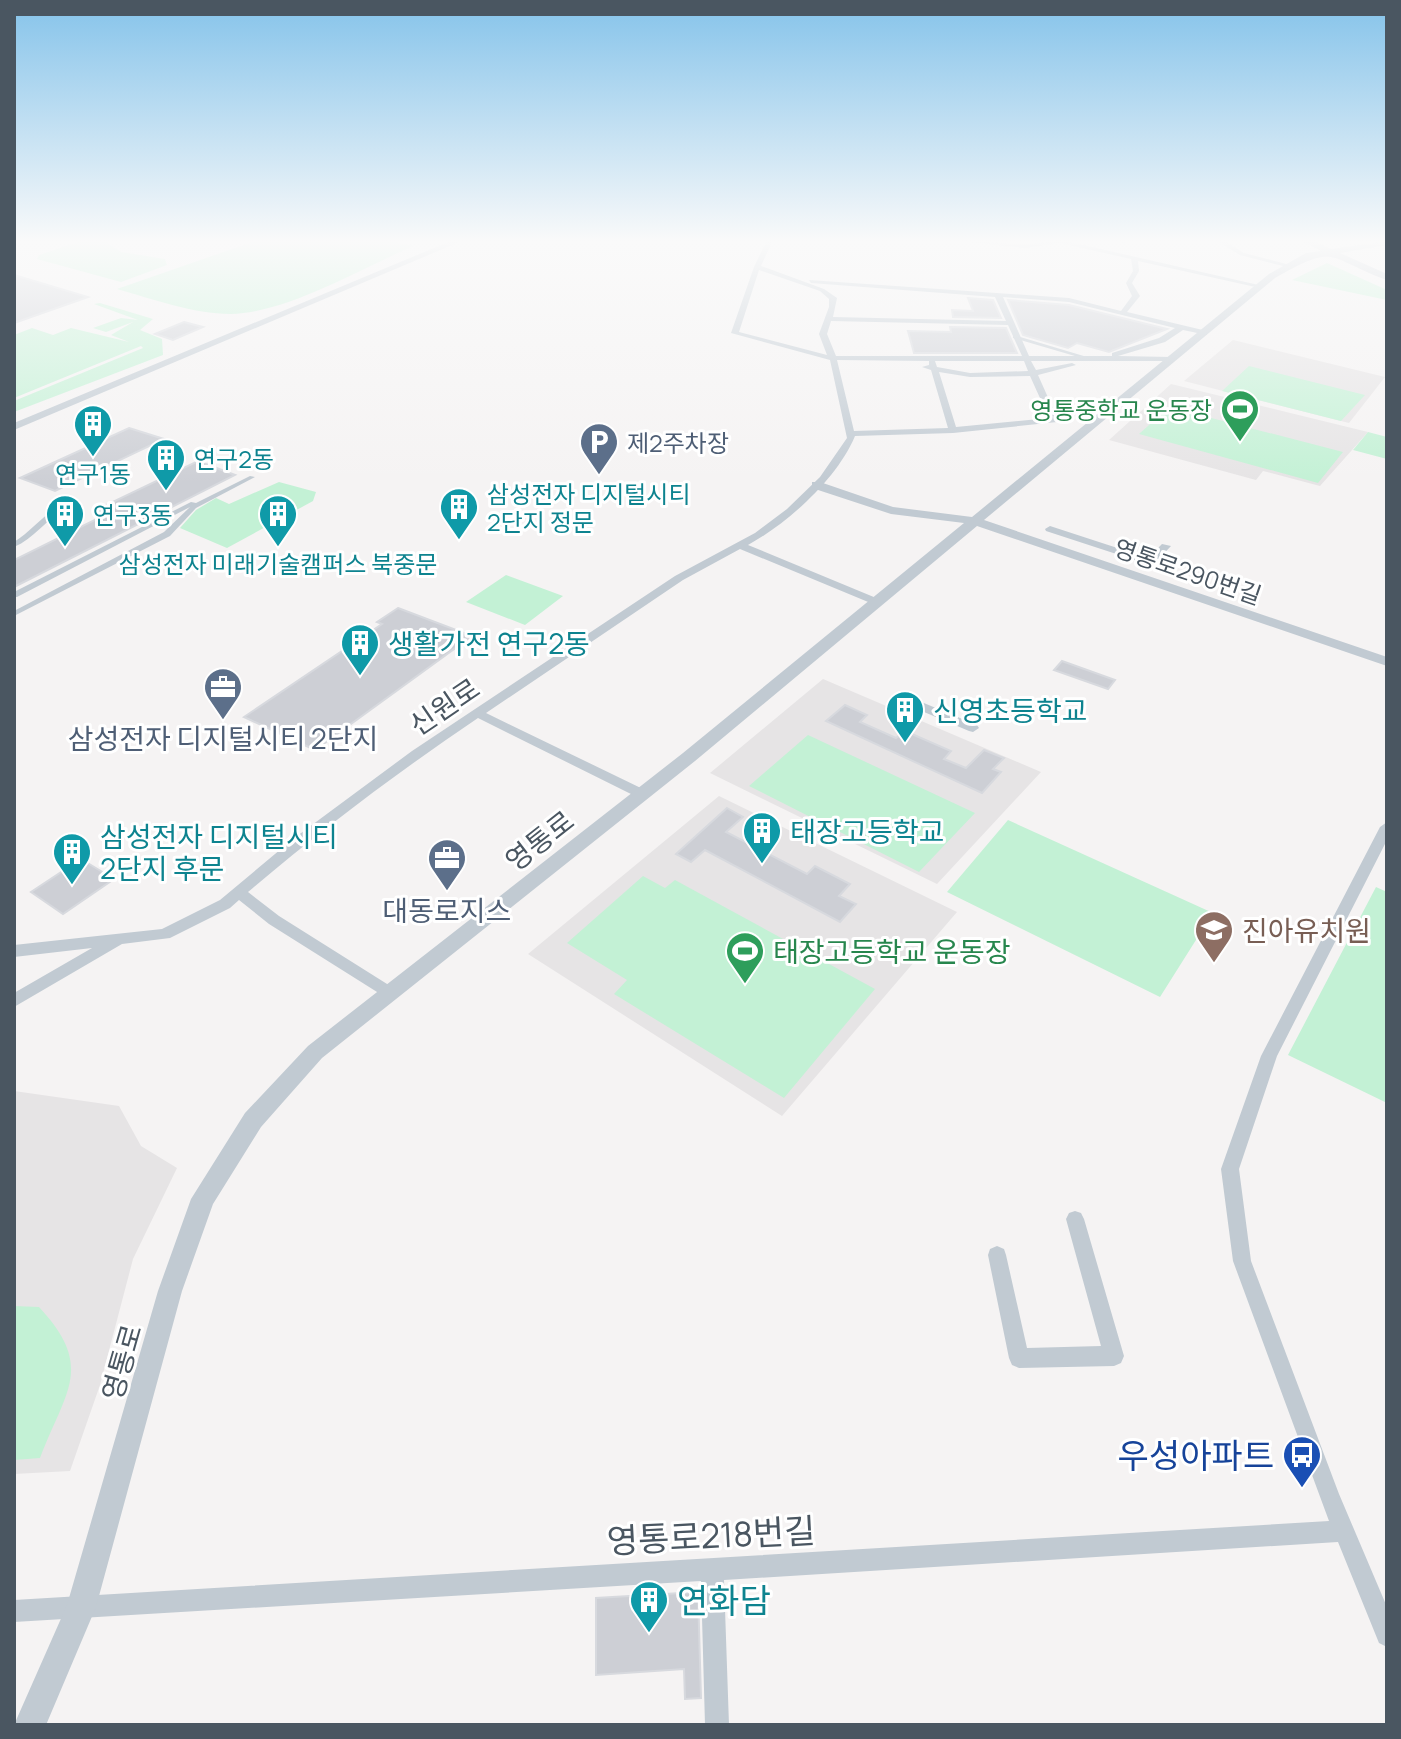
<svg xmlns="http://www.w3.org/2000/svg" width="1401" height="1739" viewBox="0 0 1401 1739" font-family="Manrope,'Noto Sans KR',sans-serif">
<style>
.education{fill:#e6e4e5}
.green{fill:#c3f1d5}
.building{fill:#cdcfd5;stroke:#d7d9de;stroke-width:2}
.lines{fill:none;stroke-linecap:round;stroke-linejoin:round}
.pedestrian{fill:#c1cad2;fill-rule:evenodd}
.minor{fill:#c1cad2;fill-rule:evenodd}
.tertiary{fill:#c1cad2;fill-rule:evenodd}
.labels{text-anchor:middle;dominant-baseline:central;stroke-width:6;stroke-linejoin:round;paint-order:stroke}
.far-leisure-label{font-size:24px;fill:#27864d;stroke:#fff;text-anchor:end}
.far-service-label{font-size:24px;fill:#4e5e75;stroke:#fff;text-anchor:start}
.far-culture-label{font-size:24px;fill:#0d838f;stroke:#fff;text-anchor:start}
.far-street-label{font-size:24px;fill:#4a5661;stroke:#fff}
.culture-label{font-size:28px;fill:#0d838f;stroke:#fff;text-anchor:start}
.street-label{font-size:28px;fill:#4a5661;stroke:#fff}
.service-label{font-size:28px;fill:#4e5e75;stroke:#fff}
.education-label{font-size:28px;fill:#785e54;stroke:#fff;text-anchor:start}
.leisure-label{font-size:28px;fill:#27864d;stroke:#fff;text-anchor:start}
.near-transit-label{font-size:34px;fill:#164399;stroke:#fff;text-anchor:end}
.near-street-label{font-size:34px;fill:#4a5661;stroke:#fff}
.near-culture-label{font-size:34px;fill:#0d838f;stroke:#fff;text-anchor:start}
</style>
<rect width="100%" height="100%" fill="#f5f3f3"/>
<path class="education" d="M1233 340 1385 377 1349 423 1184 381Z
M1171 384 1368 432 1320 486 1263 471 1256 480 1109 440Z
M823 679 1041 772 937 884 710 773Z
M719 796 957 912 782 1116 528 954Z
M14 1091 119 1106 141 1146 177 1168 133 1259 100 1385 70 1471 14 1474Z"/>
<path class="green" d="M84 240H103L121 252 165 259 167 265 121 282 37 259 39 255Z
M258 240H387L413 246C361 269 286 313 231 314 193 314 153 299 117 289Z
M1327 263 1387 290V300L1292 280Z
M100 303 153 319 140 330 162 339 163 355 14 412V401L143 348 141 346 14 398V335L32 328 53 335 71 328 129 342 111 335 133 322 106 332 93 328 121 318 138 320 94 304Z
M1249 366 1365 395 1341 421 1222 391Z
M1169 407 1343 452 1318 483 1139 434Z
M1368 432 1387 437V459L1353 450Z
M279 482 316 492 313 501 227 548 180 528 196 510 216 498 229 504Z
M506 575 563 596 525 625 466 602Z
M808 735 975 813 919 872 749 786Z
M1008 820 1213 913 1160 997 947 892Z
M643 876 665 888 675 880 875 989 784 1098 614 994 627 980 567 943Z
M1376 887 1387 892V1103L1288 1055Z
M14 1306 39 1307C95 1367 66 1390 40 1458L14 1460Z"/>
<path class="building" d="M14 275 88 297 14 323Z
M968 298 993 300 1001 318 953 317 952 310 973 311Z
M1008 300 1069 305 1167 329 1109 352 1077 343 1068 348 1023 335Z
M184 322 203 327 173 340 155 334Z
M950 327 1006 328 1017 353H914L908 331 951 332Z
M129 428 164 439 55 491 20 478Z
M198 461 235 475 14 587V560L107 514 96 510Z
M398 608 472 636 315 750 244 717 382 624 377 622Z
M1062 661 1115 680 1108 689 1054 670Z
M845 705 867 715 860 722 896 738 905 731 951 751 944 759 966 768 984 750 1004 758 993 769 1001 772 982 793 826 721Z
M727 808 743 817 726 832 807 874 815 866 850 884 839 896 856 904 840 922 705 850 691 862 676 854Z
M81 859 114 879 63 914 31 892Z
M698 1592 701 1698 685 1699 684 1669 596 1675V1598Z"/>
<g class="lines">
<path class="pedestrian" d="M1013 336H1017L1097 360 1092 361 1013 338Z
M250 476 255 477 196 508 170 536 14 616V611L164 532 190 507 17 597H14V592L191 502 196 503Z
M65 503 68 505 67 506C48 518 35 538 14 547V542C32 531 45 512 65 503Z"/>
<path class="minor" d="M767 240H773L761 266 824 289 837 298 833 317 1006 321 995 297 811 283 809 280 1069 298 1121 311 1132 296 1126 283 1133 271 1131 259 1060 243 1025 248 948 240 1025 244 1071 240 1070 242 1263 286 1260 288 1138 261 1139 271 1132 283 1140 296 1127 312 1207 331V335L1183 330 1165 342 1118 356 1172 357 1173 359 1169 361H1031L1036 370 1072 363 1076 365 1038 375 1058 420 1057 422 953 433 855 436C837 479 788 523 748 545L881 600V604H873L740 549 683 580 486 713 647 791 649 794 647 797H637L478 718C398 772 321 830 248 892L279 916 395 989 398 993 395 997 390 999 385 997 269 924 239 900 230 908 170 938 122 944 14 1007V993L92 948 14 957V945L162 929 220 900 293 839 412 751 675 576 755 533 787 509 820 477 847 438 830 360 731 333 754 267ZM759 270 820 291 829 299V307L819 334 827 355 739 332ZM1003 297 1069 302 1175 328 1159 338 1112 353V356H1029ZM831 321 1008 325 1022 356H836L827 334ZM837 360 929 361V365L922 367 931 370 948 428 854 431ZM935 361H1024L1028 371 970 373 937 367ZM939 372 970 377 1030 376 1049 418 956 427Z
M1117 240H1124L1126 242 1123 244Z
M1215 240H1223L1244 253 1290 265 1287 267 1240 255Z
M1050 526 1148 558 1162 544 1171 546 1154 564 1150 565 1046 531 1045 529Z
M902 694 977 725 979 728 973 732 969 731 898 701V695Z
M1387 822V840L1277 1056 1239 1169 1251 1261 1339 1494 1387 1607V1647L1379 1643 1338 1542 724 1580 729 1725H705L701 1581 14 1622V1600L1329 1521 1233 1261 1221 1169 1261 1056 1380 827Z
M1075 1211 1081 1213 1084 1219 1124 1356 1121 1363 1114 1366 1019 1368 1012 1365 1009 1358 988 1255 990 1249 997 1246 1004 1249 1006 1255 1027 1348 1101 1346 1066 1219 1069 1213Z"/>
<path class="tertiary" d="M453 240H464L14 430V423Z
M1300 240H1311L1331 249 1387 241V245L1340 253 1387 274V280C1326 258 1338 242 1275 278L984 520 1387 657V666L977 526 695 761 322 1058 261 1127 213 1204 182 1291 96 1607 46 1725H14L67 1605 158 1291 191 1199 245 1113 308 1046 683 753 964 523 891 514 812 488V482H820L893 507 972 517 1269 274 1306 253 1321 251Z"/>
</g>
<linearGradient id="sky" x2="0" y2="1"><stop stop-color="#85c3ea"/><stop offset="0.5" stop-color="#fafafa"/><stop offset="1" stop-color="#fafafa" stop-opacity="0"/></linearGradient>
<rect width="1401" height="483" fill="url(#sky)"/>
<defs>
<g id="stadium-pin" transform="scale(2)"><path d="M0 17L-7.5 6A9.5 9.5 0 1 1 7.5 6Z" fill="#2e9e5b" stroke="#fff"/><path d="M0-5a6.5 5 0 1 0 0 10a6.5 5 0 1 0 0-10ZM-3.5-1.8h7v3.6h-7Z" fill="#fff"/></g>
<g id="building-pin" transform="scale(2)"><path d="M0 17L-7.5 6A9.5 9.5 0 1 1 7.5 6Z" fill="#0f9aa8" stroke="#fff"/><path d="M-4-6H4V6H1V3H-1V6H-4ZM-2.5-4.3h1.7v1.8h-1.7ZM.8-4.3h1.7v1.8H.8ZM-2.5-1h1.7V.8h-1.7ZM.8-1h1.7V.8H.8Z" fill="#fff"/></g>
<g id="parking-pin" transform="scale(2)"><path d="M0 17L-7.5 6A9.5 9.5 0 1 1 7.5 6Z" fill="#5c6f8a" stroke="#fff"/><path d="M-3.5-5.5H1a3.5 3.5 0 0 1 0 7H-1V5.5H-3.5ZM-1-3.4V-.6H.8a1.4 1.4 0 0 0 0-2.8Z" fill="#fff"/></g>
<g id="office-pin" transform="scale(2)"><path d="M0 17L-7.5 6A9.5 9.5 0 1 1 7.5 6Z" fill="#5c6f8a" stroke="#fff"/><path d="M-6-3h4V-5.5h4V-3h4V5H-6ZM-1-4.5V-3h2v-1.5ZM-6 0V1H6V0Z" fill="#fff"/></g>
<g id="school-pin" transform="scale(2)"><path d="M0 17L-7.5 6A9.5 9.5 0 1 1 7.5 6Z" fill="#8d6e63" stroke="#fff"/><path d="M0-5L7-2L0 1L-7-2ZM-4 1L0 2.5L4 1V4Q0 6-4 4Z" fill="#fff"/></g>
<g id="bus-pin" transform="scale(2)"><path d="M0 17L-7.5 6A9.5 9.5 0 1 1 7.5 6Z" fill="#1a4fb4" stroke="#fff"/><path d="M-5-6H5V4H4V6H2V4H-2V6H-4V4H-5ZM-3.5-4V0h7V-4ZM-3.5 1.2v1.5H-2V1.2ZM2 1.2v1.5H3.5V1.2Z" fill="#fff"/></g>
</defs>
<g fill-rule="evenodd">
<use href="#stadium-pin" x="1240" y="409"/>
<use href="#building-pin" x="93" y="424"/>
<use href="#parking-pin" x="599" y="442"/>
<use href="#building-pin" x="166" y="458"/>
<use href="#building-pin" x="459" y="507"/>
<use href="#building-pin" x="65" y="514"/>
<use href="#building-pin" x="278" y="514"/>
<use href="#building-pin" x="360" y="643"/>
<use href="#office-pin" x="223" y="687"/>
<use href="#building-pin" x="905" y="710"/>
<use href="#building-pin" x="762" y="831"/>
<use href="#building-pin" x="72" y="852"/>
<use href="#office-pin" x="447" y="858"/>
<use href="#school-pin" x="1214" y="930"/>
<use href="#stadium-pin" x="745" y="951"/>
<use href="#bus-pin" x="1302" y="1455"/>
<use href="#building-pin" x="649" y="1600"/>
</g>
<g class="labels">
<g class="far-leisure-label">
<text x="1212" y="409">영통중학교 운동장</text>
</g>
<g class="far-service-label">
<text x="627" y="442">제2주차장</text>
</g>
<g class="far-culture-label">
<text x="194" y="458">연구2동</text>
<text x="93" y="473" text-anchor="middle">연구1동</text>
<text x="487" y="493">삼성전자 디지털시티<tspan x="487" dy="28">2단지 정문</tspan></text>
<text x="93" y="514">연구3동</text>
<text x="278" y="563" text-anchor="middle">삼성전자 미래기술캠퍼스 북중문</text>
</g>
<g class="far-street-label">
<text transform="translate(1188 571) rotate(19)">영통로290번길</text>
</g>
<g class="culture-label">
<text x="388" y="643">생활가전 연구2동</text>
<text x="933" y="710">신영초등학교</text>
<text x="790" y="831">태장고등학교</text>
<text x="100" y="836">삼성전자 디지털시티<tspan x="100" dy="32">2단지 후문</tspan></text>
</g>
<g class="street-label">
<text transform="translate(444 706) rotate(-34)">신원로</text>
<text transform="translate(539 840) rotate(-38)">영통로</text>
<text transform="translate(121 1362) rotate(-74)">영통로</text>
</g>
<g class="service-label">
<text x="223" y="738">삼성전자 디지털시티 2단지</text>
<text x="447" y="910">대동로지스</text>
</g>
<g class="education-label">
<text x="1242" y="930">진아유치원</text>
</g>
<g class="leisure-label">
<text x="773" y="951">태장고등학교 운동장</text>
</g>
<g class="near-transit-label">
<text x="1274" y="1455">우성아파트</text>
</g>
<g class="near-street-label">
<text transform="translate(711 1535) rotate(-3)">영통로218번길</text>
</g>
<g class="near-culture-label">
<text x="677" y="1600">연화담</text>
</g>
</g>
<rect width="1401" height="1739" fill="none" stroke="#4a5661" stroke-width="32"/>
</svg>
